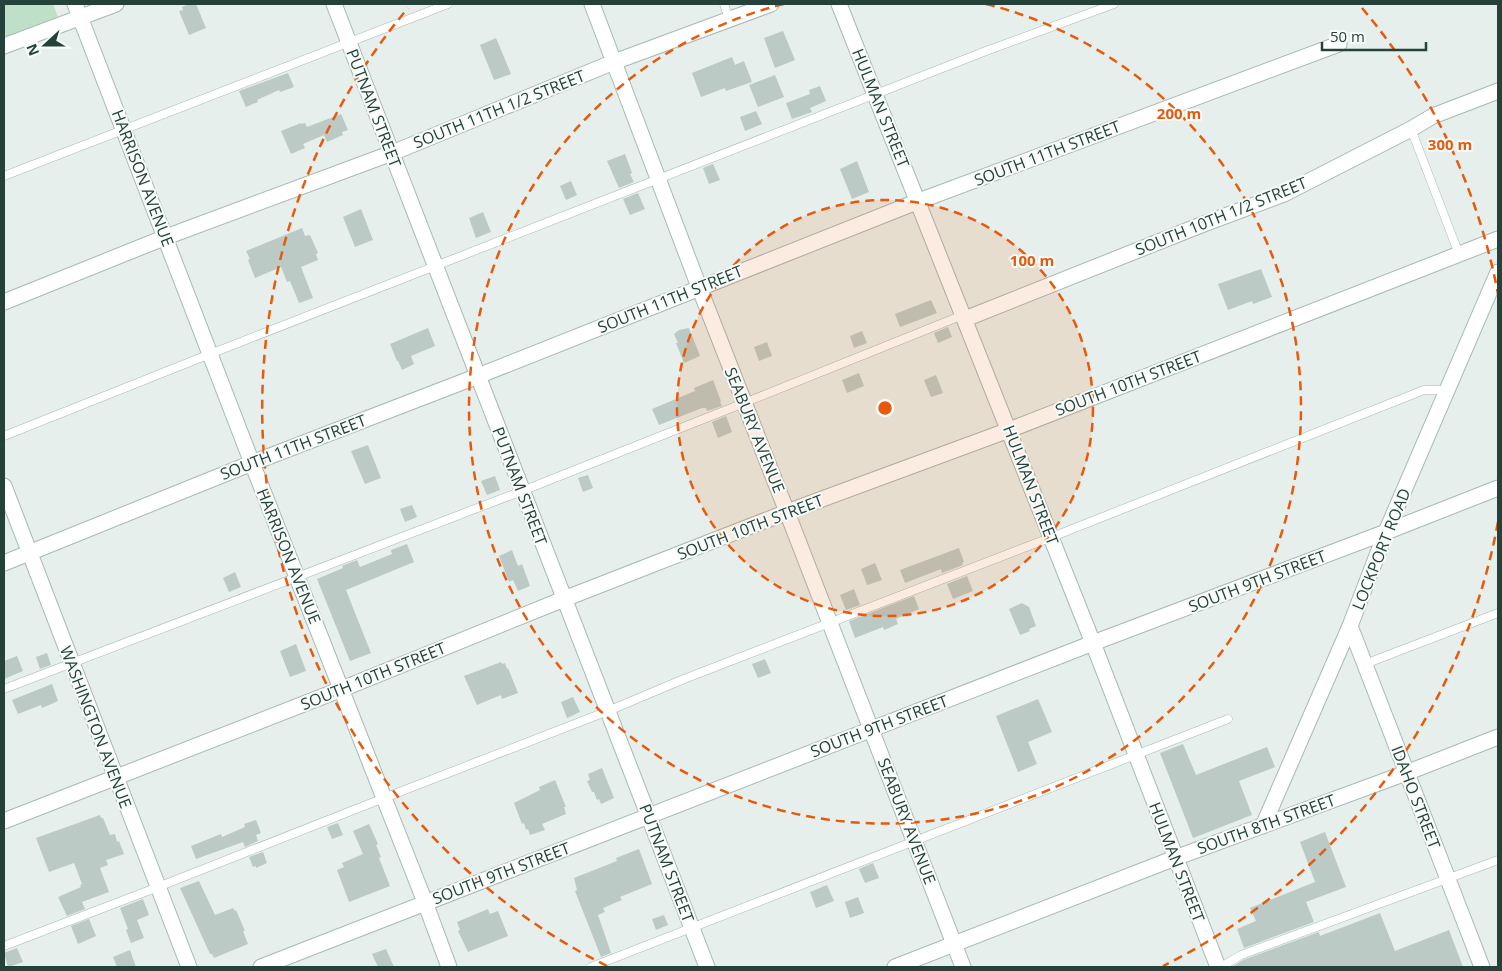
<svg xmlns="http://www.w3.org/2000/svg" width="1502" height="971" viewBox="0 0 1502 971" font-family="'Open Sans',sans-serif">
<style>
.green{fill:#bfe0c8}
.building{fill:#bbcac4}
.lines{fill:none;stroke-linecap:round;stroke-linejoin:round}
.service-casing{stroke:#a8b8b2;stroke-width:9}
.minor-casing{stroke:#a8b8b2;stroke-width:17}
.tertiary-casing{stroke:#a8b8b2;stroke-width:17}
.service{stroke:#fff;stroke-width:8}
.minor{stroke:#fff;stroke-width:15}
.tertiary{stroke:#fff;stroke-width:15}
.ring{fill:none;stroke:#e8590c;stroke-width:2.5;stroke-dasharray:9 6}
.labels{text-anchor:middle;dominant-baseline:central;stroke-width:4;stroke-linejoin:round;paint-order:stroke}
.street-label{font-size:16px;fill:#24423a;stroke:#f7fbf9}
.centre{fill:#e8590c;stroke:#f7fbf9;stroke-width:2.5}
.ring-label{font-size:15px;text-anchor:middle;font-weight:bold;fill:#e8590c;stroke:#f7fbf9;stroke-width:4;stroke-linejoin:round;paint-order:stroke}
</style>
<rect width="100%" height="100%" fill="#e6efeb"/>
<path class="green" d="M4 4H53L58 17 4 38Z"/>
<path class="building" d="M189 4H196L206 28 189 35 179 11 183 10 182 7Z
M783 31 795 60 775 68 764 38Z
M496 38 511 74 494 80 480 45Z
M732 57 735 65 744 61 752 82 726 91 725 88 701 97 692 73Z
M288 73 294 87 280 92 279 90 257 100 258 102 246 107 239 91Z
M775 75 784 97 758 107 749 85Z
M820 86 826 101 810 108 812 112 792 119 786 103 810 94 809 90Z
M756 111 762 124 745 131 740 117Z
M341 114 348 130 342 132 343 135 327 142 324 135 303 144 305 148 291 154 281 131 301 123V124L305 123 307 127Z
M625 154 632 173 630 174 634 182 619 188 607 161Z
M857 161 869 192 852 199 840 169Z
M713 164 720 180 709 184 703 168Z
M571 181 577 195 566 200 560 186Z
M638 193 645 209 630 215 623 199Z
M361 209 373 240 355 247 343 217Z
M483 212 491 232 476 238 469 218Z
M302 228 305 236 310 235 318 253 316 254 318 260 301 267 313 298 299 303 290 281 287 282 281 267 255 278 248 260 250 259 246 251Z
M1261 269 1272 297 1253 304 1252 301 1228 310 1218 284Z
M931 300 937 313 900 327 895 314Z
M948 327 952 337 938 343 934 333Z
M428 328 435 346 411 356 414 364 402 370 398 361H397L390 344Z
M689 328 700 356 684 363 676 343H678L674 334 679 330Z
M862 331 867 343 854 348 850 336Z
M767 342 772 356 759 361 754 347Z
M859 373 864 386 847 393 842 380Z
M936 375 943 393 931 397 924 380Z
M713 380 721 401 720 402 722 406 707 411 706 408H702L659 425 652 409 695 391 694 388Z
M726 416 732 432 718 438 712 422Z
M368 445 381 478 365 484 351 451Z
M588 475 593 488 583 492 578 478Z
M495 476 500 490 487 495 481 481Z
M412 505 417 517 405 522 400 509Z
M407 544 414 562 346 590 371 653 350 661 317 579 343 568 342 566 357 560 360 567 392 554 391 550Z
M959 548 964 562 962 563 963 565 942 573 941 569 905 583 900 570Z
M512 550 518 566 522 564 530 586 518 591 513 580 509 582 499 556Z
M875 563 882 580 867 585 861 569Z
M235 572 241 587 229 592 223 578Z
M967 576 973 591 953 599 947 584Z
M854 589 860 605 846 610 840 595Z
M914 596 919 609 896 619 898 624 884 630 883 627 855 638 849 621Z
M1022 603 1029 607 1036 626 1029 629 1030 631 1020 635 1009 609Z
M296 644 306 671 290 677 280 651Z
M47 653 51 665 40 669 36 657Z
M17 656 23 671 4 679V661Z
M765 659 771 673 758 678 752 664Z
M501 662 502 664 505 663 507 669 508 668 518 693 502 699 501 695 477 705 464 676Z
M52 684 58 701 42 708 41 705 18 714 12 700Z
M573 697 580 712 567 718 561 702Z
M1038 699 1052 732 1028 742 1037 764 1018 772 996 716Z
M1183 744 1196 775 1267 747 1275 767 1239 781 1252 815 1193 838 1160 753Z
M602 768 614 798 601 804 599 799 597 800 594 792H592L587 781 590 780 588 774Z
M555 780 566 807H564L566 814 542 824 545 830 530 835 528 829 526 830 524 823 522 824 514 803 540 790 539 787Z
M100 815 101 818H103L110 835 115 834 117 842 119 841 124 854 106 860 108 865 100 868 109 892 82 902 85 909 67 916 58 897 81 887 80 885 82 884 74 863 49 872 36 838Z
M256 820 261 833 256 835 258 841 245 847 243 842 196 859 191 846 221 834 222 837 245 827 244 824Z
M338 823 343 835 332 839 327 827Z
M369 824 378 844 376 845 381 857 379 858 390 886 349 902 337 870 344 867 342 863 363 854 353 831Z
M1325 832 1346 887 1306 902 1314 922 1244 948 1237 929 1256 921 1250 908 1315 882 1300 842Z
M639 849 652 884 620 897 622 900 603 908 605 912 598 915 611 953 601 957 575 891 577 890 574 878 617 861 616 858Z
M263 852 267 863 256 868V866L253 867 249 857Z
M873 863 879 878 865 883 859 869Z
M199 881 215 915 233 908 235 911 236 910 245 931H243L248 944 214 958 212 954H210L180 888Z
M827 885 834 901 816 908 810 892Z
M858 897 864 913 850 918 845 902Z
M143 899 149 915 137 920 144 938 131 943 126 930 128 929 120 908Z
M488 909 490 914 498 911 508 936 468 952 458 931 460 930 457 922Z
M1380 913 1395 951 1449 930 1463 967H1232L1243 960 1319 932 1320 936Z
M664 915 668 925 656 930 652 919Z
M89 919 96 936 78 944 71 926Z
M17 948 23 962 8 967 4 953Z
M386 949 394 967H378L372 954Z
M130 950 136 967H117L113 957Z"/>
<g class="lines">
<g class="service-casing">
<path id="service" d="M724 4 729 19
M1411 129 1459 254
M4 176 448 4
M4 436 210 354 986 51 1114 4
M1365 664 1498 613
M4 689 522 491 744 403 963 315
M4 946 158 887 384 798 608 711 684 679 1052 537 1424 390H1447
M591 967 1228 719
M1221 967 1241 955 1498 860"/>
</g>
<g class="minor-casing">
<path id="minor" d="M75 4 252 463 425 902 449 967
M334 4 707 967
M592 4 699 287 787 512 963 967
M4 46 116 4
M4 302 166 237 392 153 614 62 771 4
M965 319 1201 225 1284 194 1411 129 1433 116 1498 91
M4 486 189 967
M4 563 252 463 478 376 919 201 1339 44
M1350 626 1482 967
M1093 643 1386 532 1498 488
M4 821 342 689 564 599 787 512 1009 430 1498 239
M1263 826 1350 626 1386 532 1498 272
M1175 858 1406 773 1498 737"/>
</g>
<g class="tertiary-casing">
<path id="tertiary" d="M839 4 1093 643 1218 967
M261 967 1093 643
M895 967 1175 858"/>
</g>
<use href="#service" class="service"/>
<use href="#minor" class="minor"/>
<use href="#tertiary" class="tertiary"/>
</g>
<circle cx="885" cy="408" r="208" fill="#e8590c" fill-opacity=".12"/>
<g class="ring">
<circle cx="885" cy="408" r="208"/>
<path d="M986 4A416 416 0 1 1 784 4"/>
<path d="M1498 522A623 623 0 0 1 1163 966M607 966A623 623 0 0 1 408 8M1362 8A623 623 0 0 1 1498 294"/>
</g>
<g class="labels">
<g class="street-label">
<text transform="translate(374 108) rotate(69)">PUTNAM STREET</text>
<text transform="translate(881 108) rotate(68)">HULMAN STREET</text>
<text transform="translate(499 109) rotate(-22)">SOUTH 11TH 1/2 STREET</text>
<text transform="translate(1047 153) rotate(-21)">SOUTH 11TH STREET</text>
<text transform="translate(143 178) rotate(69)">HARRISON AVENUE</text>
<text transform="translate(1221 216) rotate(-22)">SOUTH 10TH 1/2 STREET</text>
<text transform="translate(670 299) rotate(-22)">SOUTH 11TH STREET</text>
<text transform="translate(1128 383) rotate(-21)">SOUTH 10TH STREET</text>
<text transform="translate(755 430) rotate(68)">SEABURY AVENUE</text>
<text transform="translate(293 447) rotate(-21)">SOUTH 11TH STREET</text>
<text transform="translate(1031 485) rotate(69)">HULMAN STREET</text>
<text transform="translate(520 486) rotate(69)">PUTNAM STREET</text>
<text transform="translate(750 527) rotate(-21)">SOUTH 10TH STREET</text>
<text transform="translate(1381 549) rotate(-68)">LOCKPORT ROAD</text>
<text transform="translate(289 556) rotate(68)">HARRISON AVENUE</text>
<text transform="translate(1257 581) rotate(-21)">SOUTH 9TH STREET</text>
<text transform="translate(373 676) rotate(-22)">SOUTH 10TH STREET</text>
<text transform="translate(879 726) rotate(-21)">SOUTH 9TH STREET</text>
<text transform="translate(96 727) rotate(69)">WASHINGTON AVENUE</text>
<text transform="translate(1416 797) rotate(69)">IDAHO STREET</text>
<text transform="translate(907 821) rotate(69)">SEABURY AVENUE</text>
<text transform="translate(1266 824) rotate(-20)">SOUTH 8TH STREET</text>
<text transform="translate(1177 862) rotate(69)">HULMAN STREET</text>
<text transform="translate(667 863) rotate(69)">PUTNAM STREET</text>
<text transform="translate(501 873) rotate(-21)">SOUTH 9TH STREET</text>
</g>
</g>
<circle cx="885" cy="408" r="8" class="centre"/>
<g class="ring-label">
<text x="1179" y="119">200 m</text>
<text x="1450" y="150">300 m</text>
<text x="1032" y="266">100 m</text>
</g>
<rect width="1502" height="971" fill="none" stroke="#24423a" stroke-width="10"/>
<g transform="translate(45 45) rotate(249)" stroke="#f7fbf9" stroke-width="4" paint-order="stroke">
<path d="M0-4L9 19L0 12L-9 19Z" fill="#24423a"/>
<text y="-8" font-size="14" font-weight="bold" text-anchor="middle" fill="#24423a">N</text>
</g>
<path d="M1322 42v8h104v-8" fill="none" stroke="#24423a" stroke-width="2.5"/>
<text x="1330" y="42" font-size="15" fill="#24423a" stroke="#f7fbf9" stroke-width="4" paint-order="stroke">50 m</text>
</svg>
